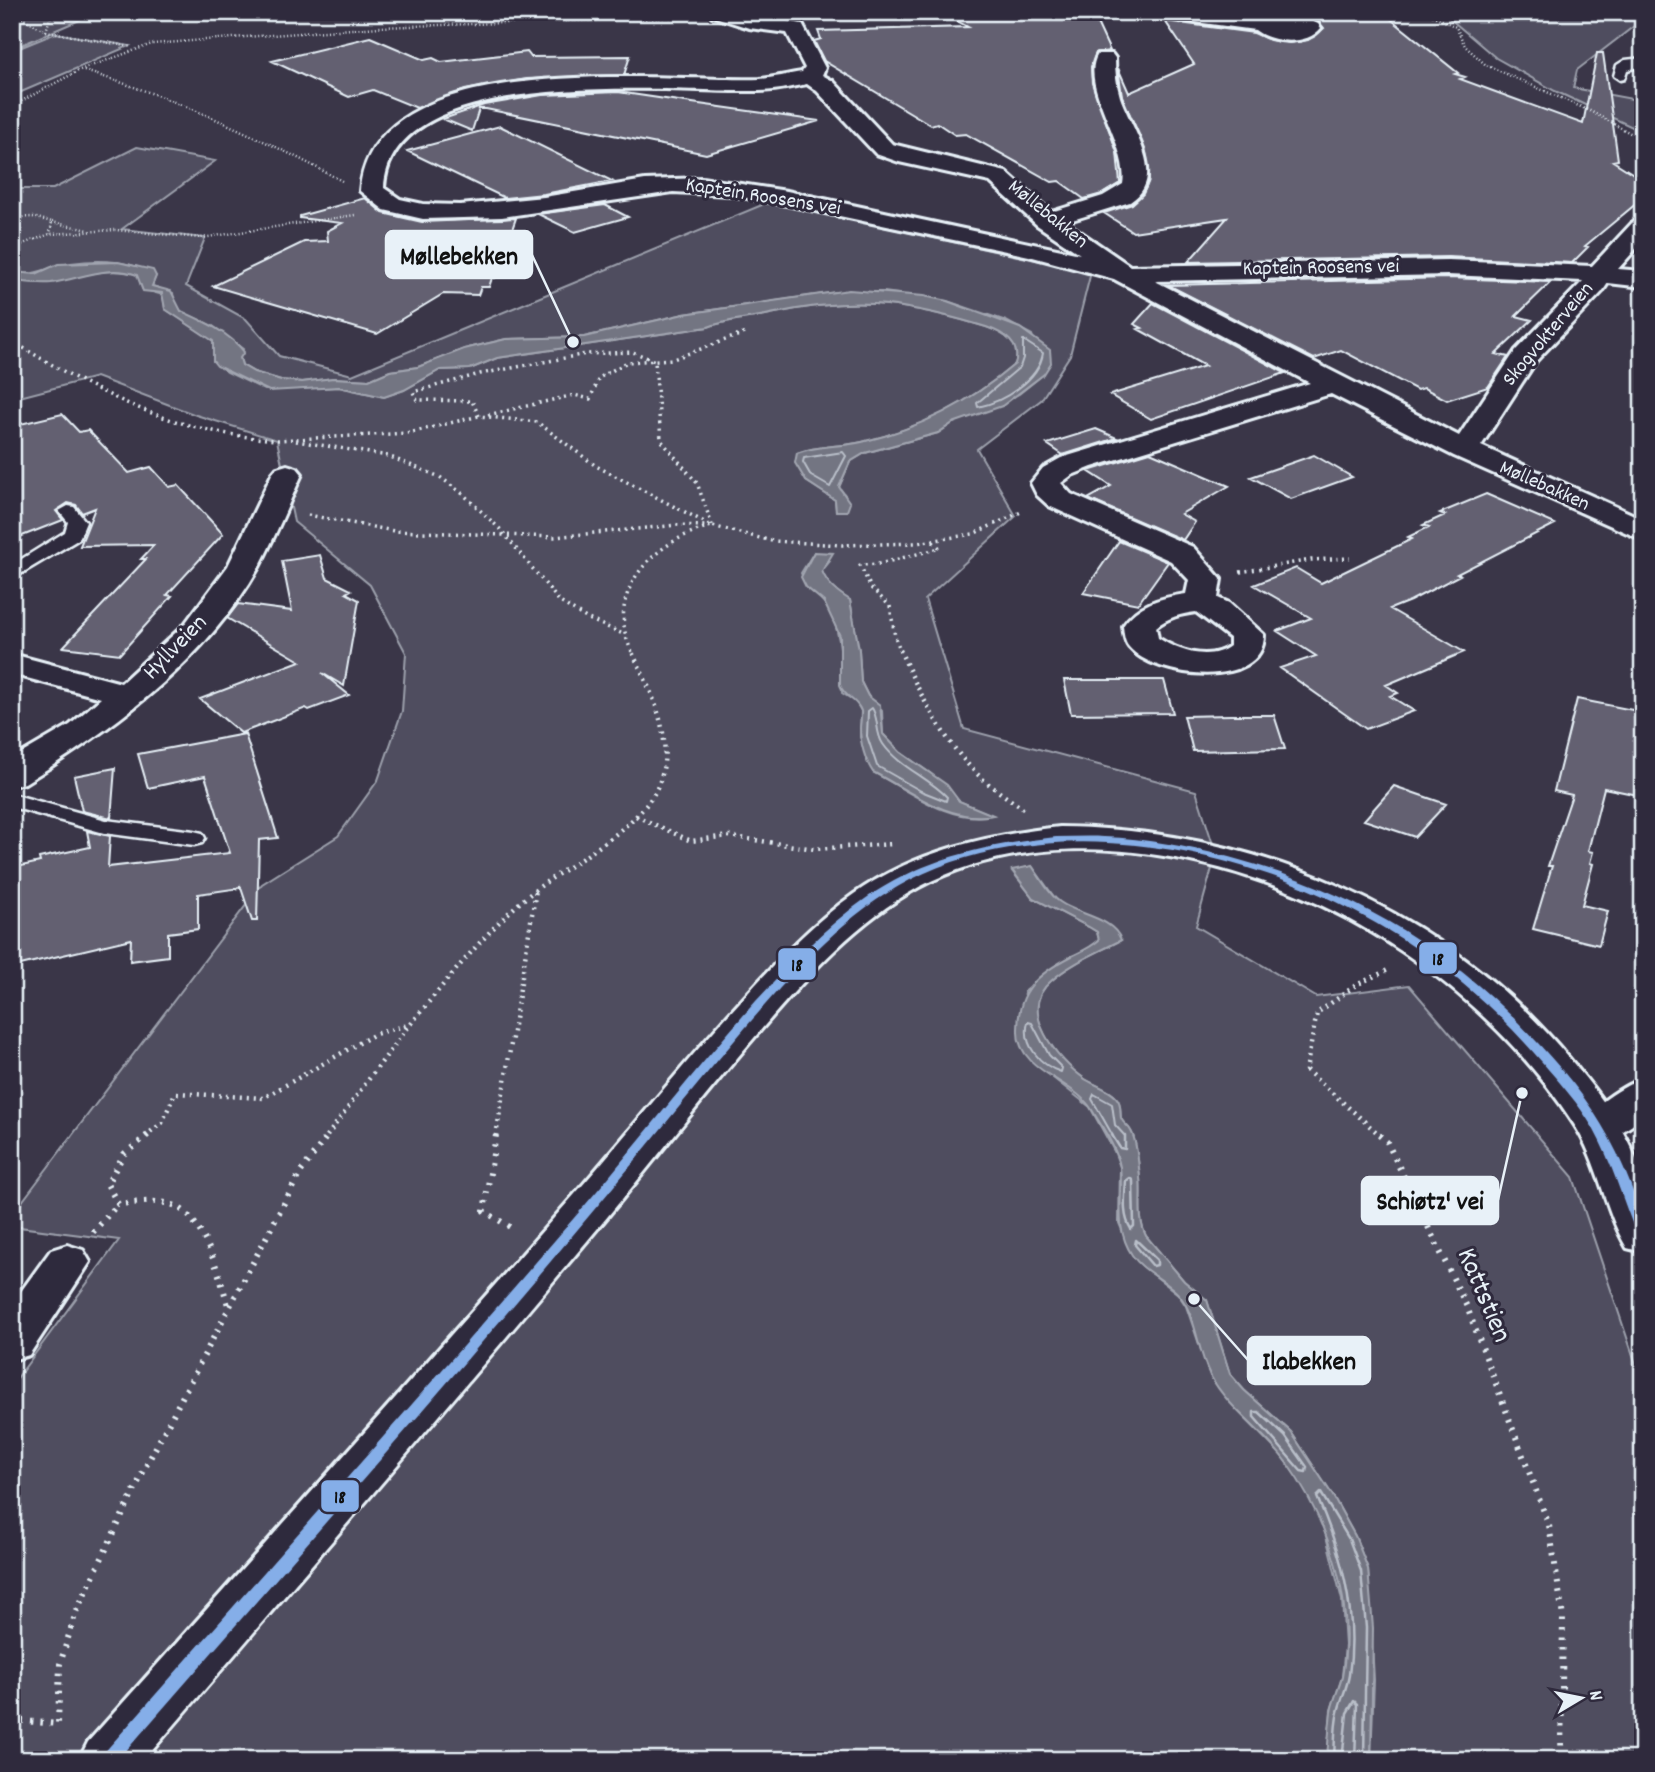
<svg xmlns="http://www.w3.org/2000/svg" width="1655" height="1772" viewBox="0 0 1655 1772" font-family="Dekko,sans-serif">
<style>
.green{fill:#504e5f;stroke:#9ca0ac;stroke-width:2;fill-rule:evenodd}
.water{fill:#737482;stroke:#a2a6b1;stroke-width:2}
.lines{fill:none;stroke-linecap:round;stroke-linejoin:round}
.shore-far1{stroke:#b9bfc9;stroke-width:2}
.shore{stroke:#b9bfc9;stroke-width:2.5}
.building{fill:#636171;stroke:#e8f1f8;stroke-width:2}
.lane-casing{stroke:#e8f1f8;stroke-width:5}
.street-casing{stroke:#e8f1f8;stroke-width:6}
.secondary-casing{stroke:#e8f1f8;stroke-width:6}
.path-far3{stroke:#e8f1f8;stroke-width:2.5;stroke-dasharray:1 2.5;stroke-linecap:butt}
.path-far2{stroke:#e8f1f8;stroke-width:3.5;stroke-dasharray:2 4.5;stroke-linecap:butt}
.path-far1{stroke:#e8f1f8;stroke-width:4.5;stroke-dasharray:2 5;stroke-linecap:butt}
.path{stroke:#e8f1f8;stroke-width:6;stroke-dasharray:2.5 7;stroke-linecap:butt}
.lane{fill:#2f2a3d;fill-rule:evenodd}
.street{fill:#2f2a3d;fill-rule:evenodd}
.secondary{fill:#2f2a3d;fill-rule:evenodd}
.bus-1-casing{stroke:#2f2a3d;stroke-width:6}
.bus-1{fill:#85aee8;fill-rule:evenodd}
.labels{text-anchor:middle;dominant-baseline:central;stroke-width:6;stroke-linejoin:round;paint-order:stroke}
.far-street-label{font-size:21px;fill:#e8f1f8;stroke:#2f2a3d}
.street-label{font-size:24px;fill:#e8f1f8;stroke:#2f2a3d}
.near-street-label{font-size:28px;fill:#e8f1f8;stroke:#2f2a3d}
.leader{fill:none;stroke:#e8f1f8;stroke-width:2.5}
.callout-dot{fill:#e8f1f8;stroke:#2f2a3d;stroke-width:2.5}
.callout{fill:#e8f1f8;stroke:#e8f1f8;stroke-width:2.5}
.callout-label{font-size:26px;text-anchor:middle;font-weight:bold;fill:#111}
.line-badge{stroke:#2f2a3d;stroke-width:2.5}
.pale-badge-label{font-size:19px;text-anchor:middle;font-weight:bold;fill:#111}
</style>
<rect width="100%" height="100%" fill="#3a3648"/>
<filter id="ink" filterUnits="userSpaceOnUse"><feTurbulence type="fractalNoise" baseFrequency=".0143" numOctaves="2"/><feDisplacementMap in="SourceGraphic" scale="14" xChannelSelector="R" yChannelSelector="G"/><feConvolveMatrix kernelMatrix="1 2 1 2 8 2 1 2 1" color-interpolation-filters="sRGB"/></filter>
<g filter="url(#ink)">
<path class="green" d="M12 12H98L12 49Z
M1442 12H1643L1638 23 1577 70 1573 88 1643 101V132L1555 91 1496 58Z
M56 33 129 46 12 96V51Z
M137 147 215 161 122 229 205 238 186 286 246 319 279 356 352 375 769 202 1091 272 1070 355 1041 400 977 449 1016 516 925 599 964 729 1196 791 1216 854 1196 926 1316 997 1409 985 1573 1177 1643 1385V1760H1371L1374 1680 1368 1569 1355 1536 1333 1496 1291 1432 1244 1390 1230 1374 1207 1300 1184 1281 1146 1236C1137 1219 1142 1198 1140 1178 1139 1167 1136 1139 1131 1131 1128 1126 1123 1124 1121 1118 1120 1113 1121 1107 1119 1102 1115 1091 1094 1085 1085 1079 1058 1061 1016 1010 1051 981 1071 963 1097 953 1121 940L1057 901 1032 866 1012 871 1033 898 1089 927 1097 932 1099 940 1090 948 1070 957 1024 992 1053 1078 1090 1107 1114 1151 1120 1167 1119 1223 1132 1254 1140 1264 1178 1294 1186 1306 1210 1376 1238 1411 1280 1454 1306 1489 1323 1524 1342 1600 1345 1645 1342 1677 1331 1710 1327 1760H12V1385L119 1240 12 1226V1215L262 884 338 836 378 780 402 711 406 653 370 585 294 522 277 440 196 415 96 377 12 399V281C27 282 42 285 56 282 82 275 111 266 138 275L142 289 163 295 165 309 214 341 213 361 227 372 265 390 339 387 384 397 404 390 440 370 470 369 497 358 708 327C729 319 749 319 770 314 851 297 898 301 976 324 995 329 1023 339 1015 364 969 403 922 428 862 442 840 447 818 445 797 453L806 481 835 500 836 511H847L845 495 839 487 850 462 865 453 938 433 953 423 1019 394 1044 374 1032 335 1006 321 947 301 884 292H837L684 314 584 337 506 339 464 349 418 367 390 371 369 380 333 378 302 382 281 380 254 372 242 365 240 358 243 349 213 326 181 311 174 301 173 293 152 286 156 276C132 260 99 259 71 263 48 266 36 278 12 272V186L15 189H53ZM814 552 830 561 822 571C827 585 838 593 850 600L859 650 861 682 868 696 882 711 883 734 900 752 930 773 959 801 992 815C950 825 908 790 873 772L860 737 861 711 856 702 842 693C841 662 843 628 824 603 815 590 808 590 801 573Z"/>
<path class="water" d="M118 262 153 270 156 276 152 286 171 291 181 311C203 321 229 332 244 352L240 358 242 365 254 372 281 380 302 382 333 378 369 380 390 371 418 367 464 349 506 339 584 337 684 314 849 290 924 296 947 301 1020 328 1050 350 1051 363 1044 374 1002 406 953 423 938 433 865 453 850 462 839 487 850 503 847 511H836L835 500 806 481 795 463 797 453C818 445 840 447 862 442 921 428 969 403 1015 364 1023 339 995 329 976 324 898 301 851 297 770 314 749 319 729 319 708 327L497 358 470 369 440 370 404 390 384 397 339 387 269 391 217 366 213 361V341L165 309 162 293 143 291 137 275C108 264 80 279 51 283 38 284 25 282 12 281V272L36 274 58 264Z
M814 552 833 553 822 571C827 584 837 592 850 600L859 650 861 682 868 696 880 705 883 734 900 752 947 785 959 801 993 815C950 823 910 791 873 772 865 761 860 742 860 728 860 723 862 716 861 711 858 700 844 697 840 685V636L824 602 806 587 801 577Z
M1032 866C1040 877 1049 895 1060 902 1078 915 1113 917 1121 940 1097 953 1071 963 1051 981 1016 1010 1058 1061 1085 1079 1094 1085 1115 1091 1119 1102 1121 1107 1120 1113 1121 1118 1123 1124 1128 1125 1131 1131 1136 1139 1139 1167 1140 1178 1142 1198 1137 1218 1146 1236L1184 1281 1207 1300 1230 1374 1244 1390 1291 1432 1333 1496 1355 1536 1368 1569 1373 1628 1371 1760H1327C1328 1744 1329 1728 1331 1712 1333 1700 1339 1689 1342 1677 1356 1602 1329 1522 1286 1462 1264 1431 1228 1409 1210 1375 1197 1350 1197 1318 1180 1296 1167 1280 1144 1273 1132 1255 1113 1226 1124 1199 1120 1167 1117 1148 1102 1127 1092 1110 1075 1081 1018 1071 1018 1032 1017 991 1037 974 1072 956 1082 951 1090 948 1099 940L1097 932 1089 927 1033 898 1012 870Z"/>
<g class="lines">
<path class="shore-far1" d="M1023 340 1043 353C1039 380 1003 402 978 407L977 403 1020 367 1023 358Z
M843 452 846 456 830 487 811 476 803 462 804 458Z
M872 708C879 718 875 733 883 744 899 767 928 777 947 797L946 801 921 791 877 766 867 736 868 711Z
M1028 1022 1032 1023 1049 1055 1062 1068 1061 1072C1040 1065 1022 1045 1028 1022Z
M1113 1136 1092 1099 1094 1094 1112 1104 1115 1125 1125 1136"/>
<path class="shore" d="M1112 1135 1120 1148 1125 1149V1135
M1130 1178 1133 1181 1134 1226 1131 1229C1122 1215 1125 1197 1126 1181Z
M1136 1240 1157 1260V1265L1153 1266 1135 1245Z
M1254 1412H1259L1285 1436 1307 1467 1306 1472 1301 1471 1254 1417Z
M1334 1760C1335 1744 1334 1727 1338 1712 1341 1699 1347 1688 1349 1675 1358 1614 1342 1553 1317 1497L1321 1493 1349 1539 1361 1571 1366 1628 1364 1760
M1342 1760 1347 1713 1354 1701 1357 1704 1355 1760"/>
</g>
<path class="building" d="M941 12H1092L1110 51 1096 53 1091 67 1092 83 1117 152 1120 183 1102 194 1084 199 1059 181 1052 182 966 134 955 135 937 123 931 125 824 61 814 41 821 39 818 31 968 27Z
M1299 12H1382L1458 73 1455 74 1465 77 1460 79 1583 124 1597 53H1603L1618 160 1613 161 1643 180V198L1585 246 1588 247 1572 263 1448 257 1188 262 1227 218 1133 232 1104 213 1132 204 1143 194 1149 180 1146 152 1122 96 1118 68 1129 93 1194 64 1165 21 1254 33 1270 40 1289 43 1308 40 1324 28 1319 22Z
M370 37 424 60 433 58 441 62 527 52 531 57 630 56 624 75 527 79 465 90 417 108 373 90 349 97 272 61Z
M618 92 699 104 819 121 706 154 486 109H479L472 131 443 119 484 105 542 95Z
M500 126 612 181 544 194 505 198 407 151Z
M365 198 383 213 422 222 516 218 495 278H492L489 287H481L478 295 443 294 377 334 213 286 304 242 328 241 327 231 342 223 300 218V216Z
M605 205 628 217 575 232 538 214Z
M1448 278 1551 282 1516 316 1532 320 1496 354 1508 357 1488 387 1447 400 1424 388 1417 390 1341 350 1314 359 1168 285Z
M1153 303 1285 373 1151 419 1110 395 1205 366 1138 329 1142 328 1134 324Z
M62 414 79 432 88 430 129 473 151 467 169 487 178 485 223 534 167 595 172 596 120 654 63 647 146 559H141L154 545 80 546 95 508 82 513 76 505 68 503 56 511 63 520 12 540V426Z
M1096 429 1117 438 1063 455 1047 444Z
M1150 452 1229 486 1181 514 1195 522 1183 540 1088 499 1111 486 1088 471Z
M1314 455 1352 477 1291 499 1251 477Z
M1486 494 1555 524 1457 574 1460 575 1410 601 1390 609 1464 652 1386 685 1398 693 1390 696 1414 711 1366 729 1280 668 1316 656 1277 631 1311 618 1254 585 1296 568 1321 583 1412 539 1408 537 1429 527 1423 525 1445 515 1440 513Z
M1119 541 1168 562 1138 604 1083 593Z
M320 555 327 578 351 590 346 593 359 600 344 686 322 673 349 695 309 710 306 708 241 733 200 699 300 661 227 618 238 604 292 611 282 561Z
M1064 680H1164L1173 713 1071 714Z
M1577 699 1643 712V773L1638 795 1604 788 1588 851 1593 852 1590 863 1593 864 1582 905 1608 911 1599 945 1533 929 1552 866H1548L1572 795 1554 791Z
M1230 715H1274L1285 749 1193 751 1184 716Z
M245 734 278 838 259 840 257 921H252L240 885V888L198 894V929L168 933V956L130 961 131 939 12 967V868L40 862 39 858 90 847 87 831 110 836 108 867 230 853 205 776 148 788 138 754Z
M115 768 111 818 82 811 74 776Z
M1394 786 1446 804 1415 837 1364 820Z"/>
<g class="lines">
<g class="lane-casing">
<path id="lane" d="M1643 58V66L1627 70 1624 79 1620 80 1614 76 1617 65 1625 60Z
M68 506 74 507 86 522 79 539 12 579V565L65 532 68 522 59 511Z
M12 794 106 820 194 831 202 833 205 838 202 843 194 845 104 833 12 807Z"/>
</g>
<g class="street-casing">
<path id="street" d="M709 12H739L802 24 825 68 822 75 833 81 892 144 1006 172 1051 212 1103 196 1123 184C1130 145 1078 85 1098 54H1112L1115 58C1115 71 1116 84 1120 97 1131 129 1169 177 1130 202L1066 222 1130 266 1448 260 1592 266 1634 221 1643 219V241L1618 269 1643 271V287L1608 283 1602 292 1536 361 1481 446 1643 519V540L1454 456 1331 394 1092 467 1072 475 1061 483 1071 494 1193 547 1221 579 1218 598 1229 603 1264 635C1264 691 1154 678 1129 647 1124 641 1124 633 1123 626 1138 604 1160 598 1186 594L1189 580 1171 561 1049 506 1037 495 1031 483 1043 468 1061 458 1310 383 1114 279 1029 256 787 205 730 195 673 192 502 217 423 219 384 210 360 191C371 45 662 82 760 79 774 78 789 74 802 72L805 68 787 33 749 28 712 16ZM807 84 817 91 876 154 899 162 990 182 1037 225 1080 254 787 191 702 178 645 180 544 197 460 205 423 204 400 199 384 188C390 61 674 93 759 91 775 91 791 87 807 84ZM1448 275 1583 281 1516 350 1459 436 1155 281ZM1196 612 1230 638V646C1209 662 1178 651 1158 638L1156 627C1168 617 1181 614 1196 612Z
M1156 12H1212L1259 18 1279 13 1297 14 1318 24 1321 28C1307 46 1272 43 1255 30L1166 18Z
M287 465 297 468 302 474C288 505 275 537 259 567 206 661 115 727 25 783L12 786V759L70 725 101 698 12 674V654L121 683 184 625 228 566 272 474 277 468Z
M1643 1079V1118C1621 1132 1610 1144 1584 1137L1577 1126C1586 1111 1626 1083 1643 1079Z
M67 1245 83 1250 90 1262 29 1355 12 1360V1304L51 1250Z"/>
</g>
<g class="secondary-casing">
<path id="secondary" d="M1060 827C1254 829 1443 907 1569 1058 1598 1093 1627 1129 1641 1173 1648 1193 1643 1231 1643 1252L1627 1248C1604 1209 1599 1162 1574 1124 1524 1047 1452 980 1373 933 1245 856 1057 814 919 887 858 920 810 973 765 1025 711 1087 661 1153 608 1216 455 1399 299 1579 144 1760H79L88 1742C251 1560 414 1378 575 1194 631 1130 683 1064 740 1002 775 963 811 924 854 894 915 851 987 835 1060 827Z"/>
</g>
<path class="path-far3" d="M1426 12 1456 27 1465 46 1486 65 1590 111 1643 140
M12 13 46 31 131 47
M46 31 52 12
M84 71C174 97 260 137 342 181
M12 106 80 70 152 44 379 27 689 17
M12 218 33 217 52 222 50 234
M52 222 89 230
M12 248 50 234 115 230 201 238 355 215"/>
<path class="path-far2" d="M12 341C101 395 171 432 277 440
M488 415 574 395 590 399 599 378 627 362 673 359 745 333
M479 416 472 401 417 400 413 392 480 374 586 354 633 352 655 361 661 440 697 483 712 525
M277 440 409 433 479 416 537 422 596 466 712 526 772 541 842 545 917 543 973 534 1021 512
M296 441 388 456 440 477 463 494 501 530 560 602 586 618 623 634
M308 515 394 531 554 537 678 525 706 526
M1240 572 1311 560 1350 558
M632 652C602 591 656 539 712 526
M901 652 895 637 890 606 871 588 860 565 879 564 940 548 932 541"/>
<path class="path-far1" d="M900 650C918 691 948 750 983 779 995 790 1010 799 1023 809
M636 816 691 841 728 836 814 849 894 844
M145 1136 162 1123 175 1093 263 1098 375 1034 408 1025
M327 1136C368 1080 408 1025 454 972 482 940 510 907 545 883 578 860 642 824 658 786 677 740 651 691 631 650
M496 1136 536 890
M1381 1136 1306 1070 1317 1013 1356 985 1390 969"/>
<path class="path" d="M148 1135 124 1154 107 1184 118 1204C136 1203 156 1199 173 1205 204 1216 221 1280 229 1309
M496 1135 484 1211 510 1227H516
M1379 1135 1387 1142 1467 1307 1549 1525 1563 1617 1561 1760
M93 1232 118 1204
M12 1720 58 1724 60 1664 76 1612 147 1464 300 1173 328 1135"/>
<use href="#lane" class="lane"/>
<use href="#street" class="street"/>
<use href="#secondary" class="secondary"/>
<g class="bus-1-casing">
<path id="bus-1" d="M1056 837C1072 837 1088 836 1104 837 1146 838 1188 847 1229 857 1370 895 1468 960 1562 1070 1592 1105 1614 1141 1630 1183 1634 1195 1640 1207 1643 1218 1644 1225 1643 1233 1643 1239L1639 1238 1637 1235C1622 1199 1612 1162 1593 1128 1579 1104 1560 1083 1542 1062 1477 986 1399 928 1307 889 1187 839 1030 819 910 880 842 915 789 977 740 1034 692 1090 646 1148 599 1204 442 1392 279 1575 118 1760H100L102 1755C264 1572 427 1389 586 1204 643 1137 697 1067 756 1001 790 965 824 927 865 899 924 858 985 845 1056 837Z"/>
</g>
<use href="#bus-1" class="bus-1"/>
</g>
</g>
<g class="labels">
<g class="far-street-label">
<text transform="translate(763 198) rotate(9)">Kaptein Roosens vei</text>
<text transform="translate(1047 215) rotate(39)">Møllebakken</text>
<text transform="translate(1321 269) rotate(-1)">Kaptein Roosens vei</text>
<text transform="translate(1549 335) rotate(-50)">Skogvokterveien</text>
<text transform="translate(1544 487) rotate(24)">Møllebakken</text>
</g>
<g class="street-label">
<text transform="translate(176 648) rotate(-46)">Hyllveien</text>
</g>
<g class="near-street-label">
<text transform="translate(1482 1296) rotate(67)">Kattstien</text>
</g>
</g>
<path class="leader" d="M573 342L532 255M1522 1093L1498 1200M1194 1299L1248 1360"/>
<g class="callout-dot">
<circle cx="573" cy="342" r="7"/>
<circle cx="1522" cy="1093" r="7"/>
<circle cx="1194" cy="1299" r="7"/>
</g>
<g class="callout">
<rect x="386" y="231" width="146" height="47" rx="7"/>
<rect x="1362" y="1177" width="136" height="47" rx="7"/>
<rect x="1248" y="1337" width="122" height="47" rx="7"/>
</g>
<g class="callout-label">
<text x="459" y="264">Møllebekken</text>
<text x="1430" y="1209">Schiøtz' vei</text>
<text x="1309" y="1369">Ilabekken</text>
</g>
<g class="line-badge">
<rect x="1418" y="941" width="40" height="34" rx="7" fill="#85aee8"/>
<rect x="777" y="947" width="40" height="34" rx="7" fill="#85aee8"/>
<rect x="320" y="1479" width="40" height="34" rx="7" fill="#85aee8"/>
</g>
<g class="pale-badge-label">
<text x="1438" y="965">18</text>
<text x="797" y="971">18</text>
<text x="340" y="1503">18</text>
</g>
<rect width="1655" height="1772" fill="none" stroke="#2f2a3d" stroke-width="42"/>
<rect x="21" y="21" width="1613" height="1730" fill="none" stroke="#e8f1f8" stroke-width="2.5" filter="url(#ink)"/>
<g transform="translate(1581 1698) rotate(80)" stroke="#2f2a3d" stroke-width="5" paint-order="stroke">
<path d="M0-5L12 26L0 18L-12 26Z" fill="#e8f1f8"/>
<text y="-10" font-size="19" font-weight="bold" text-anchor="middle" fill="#e8f1f8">N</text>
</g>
</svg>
